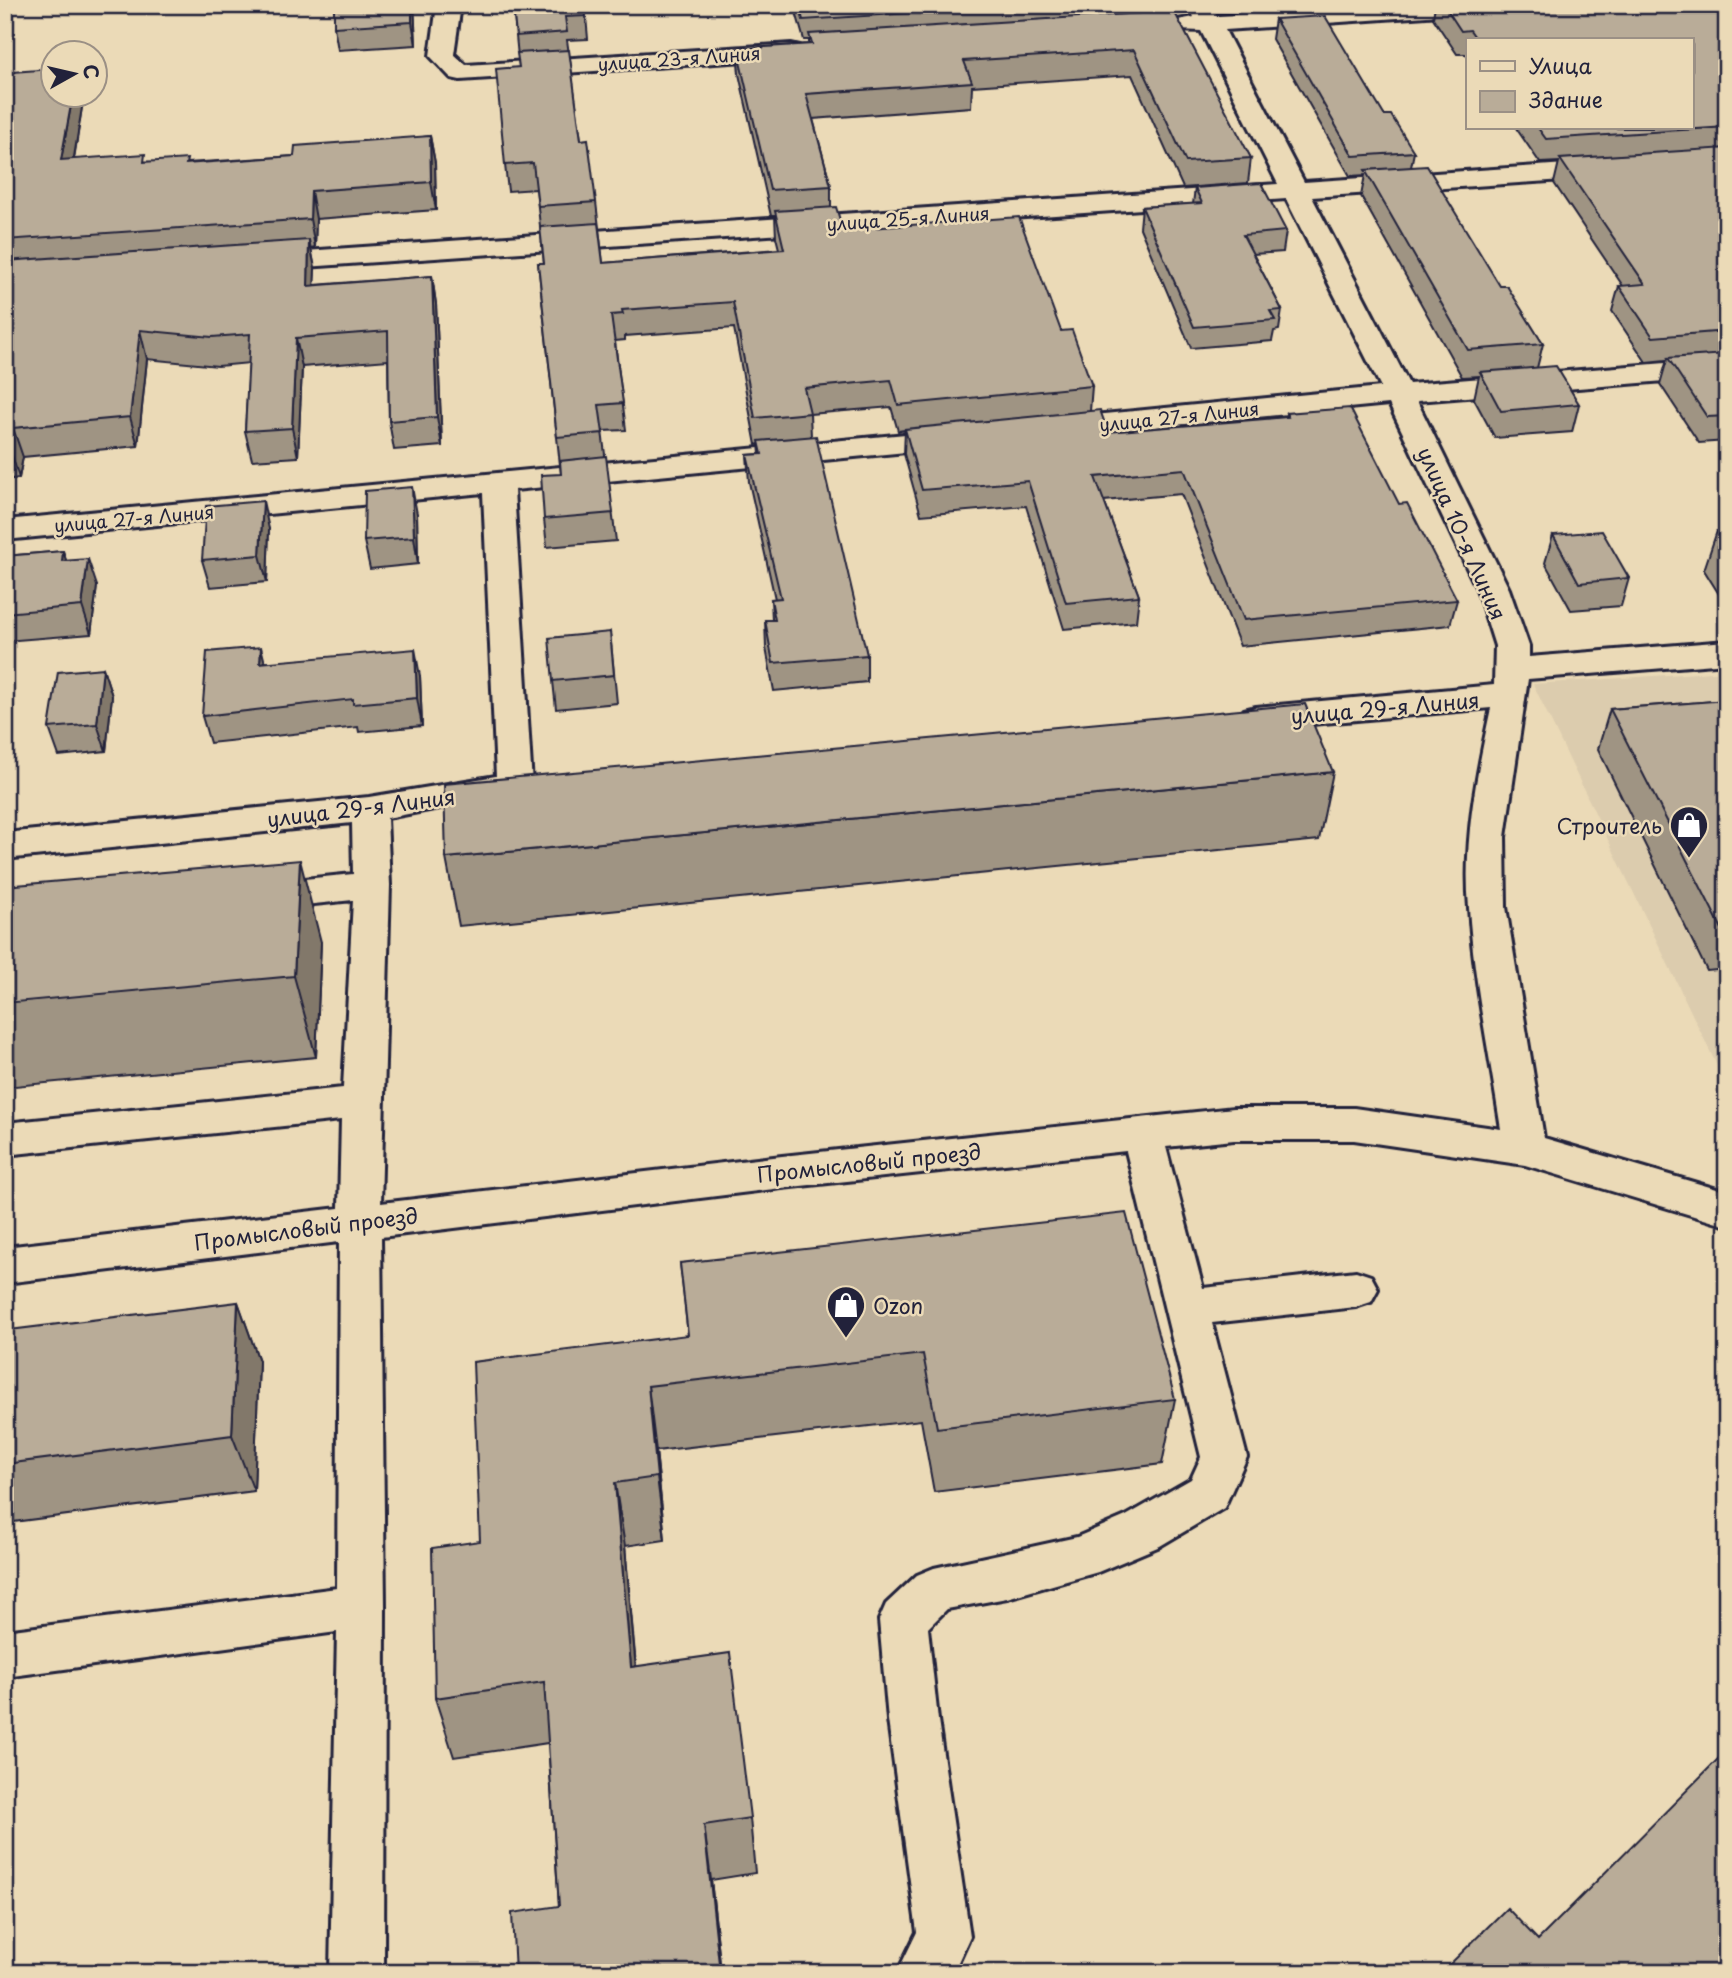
<svg xmlns="http://www.w3.org/2000/svg" width="1732" height="1978" viewBox="0 0 1732 1978" font-family="'Playpen Sans',sans-serif">
<style>
.built{fill:#dcccae}
.lines{fill:none;stroke-linecap:round;stroke-linejoin:round}
.minor-casing{stroke:#22223b;stroke-width:6}
.minor{fill:#ebdab7;fill-rule:evenodd}
.wall{fill:#9f9483;stroke:#22223b;stroke-width:2}
.shaded-wall{fill:#82786a;stroke:#22223b;stroke-width:2}
.building{fill:#b9ac98;stroke:#22223b;stroke-width:2}
.labels{text-anchor:middle;dominant-baseline:central;stroke-width:5;stroke-linejoin:round;paint-order:stroke}
.far-street-label{font-size:18px;fill:#22223b;stroke:#ebdab7}
.street-label{font-size:21px;fill:#22223b;stroke:#ebdab7}
.poi-label{font-size:21px;fill:#22223b;stroke:#ebdab7;text-anchor:end}
</style>
<rect width="100%" height="100%" fill="#ebdab7"/>
<filter id="ink" filterUnits="userSpaceOnUse"><feTurbulence type="fractalNoise" baseFrequency=".0143" numOctaves="2"/><feDisplacementMap in="SourceGraphic" scale="14" xChannelSelector="R" yChannelSelector="G"/><feConvolveMatrix kernelMatrix="1 2 1 2 8 2 1 2 1" color-interpolation-filters="sRGB"/></filter>
<g filter="url(#ink)">
<path class="built" d="M1727 671V1074H1721L1533 684Z"/>
<g class="lines">
<g class="minor-casing">
<path id="minor" d="M437 5H461L454 54 466 65 791 44 800 46 803 51 800 56 791 58 460 80 451 78 430 56Z
M1188 5H1212L1217 16 1374 5H1496L1484 12 1225 30 1304 182 1609 161 1618 163 1622 169 1618 175 1609 177 1312 197 1409 384 1727 358V376L1417 401 1509 589 1529 646V657L1727 641V663L1528 679 1505 837 1506 907 1544 1138 1727 1192V1226L1525 1165 1354 1140H1234L1166 1147 1203 1288 1356 1271 1371 1276 1378 1289 1371 1302 1356 1307 1212 1323 1247 1457 1224 1508 1160 1546 1098 1572 1007 1598 947 1609 928 1628 938 1720 970 1936 953 1973H897L917 1932 888 1720 879 1620 886 1604 917 1575 934 1568 1077 1537 1126 1516 1191 1479 1201 1457 1126 1151 782 1188 381 1237 385 1607 384 1973H330L337 1632 5 1677V1631L337 1588 339 1242 5 1283V1247L339 1208 341 1120 5 1155V1123L343 1088 353 900 256 910 243 906 237 897 243 888 256 884 353 874 352 823 5 859V833L369 797 496 776 483 493 5 540V520L958 429 969 432 973 438 969 444 958 447 514 490 532 785 527 794 508 795 387 818 390 885 381 1203 782 1156 1234 1108H1354L1501 1129C1490 1056 1474 982 1469 908 1463 841 1477 773 1491 708L1256 729 1244 726 1239 718 1244 710 1256 707 1494 685 1495 646 1477 589 1389 404 1053 437 1042 434 1038 428 1042 422 1053 419 1381 387 1286 199 262 270 252 268 248 262 252 256 262 254 1278 184 1201 31 1178 30 1174 25 1178 20 1194 17Z"/>
</g>
<use href="#minor" class="minor"/>
</g>
<path class="wall" d="M414 5 416 45 338 50 334 27Z
M513 5H585L588 39 567 40 581 140 596 202 603 263 779 249 776 237 775 216H771L739 74 737 49 809 44V40H804L794 5H1162V11L1251 158 1248 183 1183 188 1132 75 972 86 971 107 813 119 831 186V207L843 230 1061 331 1092 386 1090 411 1108 432 1286 417V413L1399 504 1457 600 1450 625 1240 646 1181 494 1104 501 1139 596 1136 622 1064 629 1026 506 921 515 904 454 905 430 898 431 891 407 810 414 811 436 867 655V682L774 691 766 648 765 620H772L771 599H775L749 482 747 455 760 454 759 444 756 445 734 328 625 336V340L615 341 626 430 602 431 616 541 547 547 544 519 561 474 538 263H544L536 189 508 191 505 165 519 67Z
M1435 5H1727V441L1699 443 1660 384 1667 360 1646 362 1612 311 1619 286H1623L1554 183 1559 162 1540 163 1516 128H1692V40H1468V57L1465 54H1457L1433 18Z
M1275 19 1384 115 1414 152 1411 167 1543 344 1537 368 1579 404 1572 432 1495 438 1474 399 1479 376 1462 377 1361 196 1365 175 1350 176 1272 39Z
M52 94H84L74 159 187 163 294 156 430 136 435 163 436 210 316 219 315 247 311 248 315 268 314 285 432 276 436 304 442 446 394 450 389 421 388 360 302 367 298 457 252 460 245 431 249 363 218 366 147 359 138 446 23 457 19 478 5 480V101Z
M1195 188 1286 231 1283 252 1253 254 1282 310 1279 330 1274 331 1272 341 1191 348 1140 228 1142 207 1193 204Z
M417 514 418 564 370 569 364 541Z
M269 529 267 582 210 587 202 560Z
M1727 530V607L1704 570 1717 531Z
M1553 535 1629 578 1621 606 1571 610 1545 563Z
M63 551 66 561 97 586 91 634 5 641V556Z
M610 632 617 703 556 709 553 681Z
M265 662 420 676 422 726 359 732 358 727 210 743 202 716Z
M103 668 112 696 106 751 59 756 49 728Z
M1727 700V969L1707 971 1598 749 1610 709Z
M1333 772 1319 840 459 926 446 858Z
M5 886 321 942 316 1057 5 1087Z
M680 1263 1175 1399 1162 1464 934 1492 921 1420 656 1451 665 1540 625 1546 636 1666 750 1818 755 1873 711 1880 721 1973H515L559 1906 548 1743 454 1757 435 1698 480 1541 688 1335Z
M238 1302 259 1361 254 1491 5 1523V1372Z"/>
<path class="shaded-wall" d="M412 5H414L416 45 412 22Z
M73 94 84 95 69 188 61 160Z
M430 136 435 163 436 210 431 182Z
M311 191 316 219 315 247 310 219Z
M309 240 315 268 313 314 308 286Z
M432 276 436 304 442 446 437 417Z
M140 330 147 359 138 446 130 417Z
M296 338 302 367 298 457 292 428Z
M13 428 23 457 19 478 10 449Z
M412 487 417 514 418 564 414 537Z
M263 501 269 529 267 582 260 555Z
M63 551 72 578 62 561Z
M88 559 97 586 91 634 82 606Z
M261 647 268 675 260 663Z
M415 649 420 676 422 726 417 698Z
M103 668 112 696 106 751 97 724Z
M300 860 321 942 316 1057 294 976Z
M238 1302 259 1361 254 1491 232 1435Z
M648 1386 656 1451 665 1540 657 1477Z
M615 1483 625 1546 641 1726 631 1667Z
M704 1825 711 1880 721 1973H720Z"/>
<path class="building" d="M334 5H412V22L334 27Z
M513 5H585L586 16 565 17 567 32 516 36Z
M799 5H1032L803 20Z
M1444 5H1727V127L1546 139 1538 128H1692V40H1477L1470 30 1461 31Z
M1174 11 1251 158 1186 162 1134 50 964 61 972 82 806 94 831 186 770 190 737 49 812 44 809 34Z
M1325 16 1384 115H1391L1414 152 1353 156 1275 19Z
M569 50 581 140 588 139 596 202 538 206 533 163 505 165 496 69 519 67 517 53Z
M52 69V94H73L61 160 145 154 144 162 187 159 186 164 294 156 295 146 430 136 431 182 311 191 310 219 5 240V101L12 72Z
M1727 148V331L1653 337 1619 286 1645 284 1560 159Z
M1427 166 1500 286H1507L1543 344 1468 350 1365 170Z
M1261 183 1286 231 1243 235 1282 310 1270 311 1275 320 1194 327 1142 207 1202 203 1195 188Z
M836 207 843 230 1019 217 1061 331 1072 330 1092 386 898 405 891 380 804 388 810 413 755 418 733 302 622 310 623 314 611 315 623 403 599 405 603 433 557 437 538 263H544L540 227 598 223 603 263 784 249 775 211Z
M309 240 308 286 432 276 437 417 389 421 388 331 296 338 292 428 245 431 250 334 212 337 140 330 130 417 13 428 10 449 5 450V261Z
M1727 354V416L1707 417 1668 358Z
M1556 366 1579 404 1501 411 1480 372Z
M1350 408 1399 504 1407 503 1457 600 1244 620 1184 469 1095 477 1139 596 1066 603 1028 481 922 490 905 429 1100 410 1108 432 1288 417 1286 413Z
M816 436 867 655 773 663 765 620H775L771 599 781 598 747 455 762 454 759 441Z
M606 456 613 513 544 519 541 475 561 474 560 461Z
M412 487 414 537 364 541 365 491Z
M263 501 260 555 202 560 206 506Z
M1727 530V546L1717 531Z
M1602 531 1629 578 1579 583 1553 535Z
M63 551 62 561 88 559 82 606 5 613V556Z
M610 632 614 675 553 681 549 638Z
M261 647 260 663 415 649 417 698 353 704V699L202 716 207 652Z
M103 668 97 724 49 728 58 672Z
M1727 700V931H1723L1610 709Z
M1305 704 1333 772 446 858 444 784Z
M300 860 294 976 5 1003V886Z
M1126 1213 1175 1399 937 1428 923 1354 648 1386 657 1477 615 1483 631 1667 730 1653 750 1818 704 1825 720 1973H515L512 1913 559 1906 544 1682 435 1698 432 1548 480 1541 473 1362 688 1335 680 1263Z
M238 1302 232 1435 5 1464V1372L10 1330Z
M1727 1750V1973H1441L1507 1908 1538 1940Z"/>
</g>
<defs>
<g id="shop-pin" transform="scale(2.0125)"><path d="M0 17L-7.5 6A9.5 9.5 0 1 1 7.5 6Z" fill="#22223b" stroke="#ebdab7"/><path d="M-5-2.5h2.3a2.7 3.5 0 0 1 5.4 0H5L5.5 6h-11ZM-1.5-2.5h3a1.5 2.3 0 0 0-3 0Z" fill="#fff"/></g>
</defs>
<g fill-rule="evenodd">
<use href="#shop-pin" x="1689" y="825"/>
<use href="#shop-pin" x="846" y="1305"/>
</g>
<g class="labels">
<g class="far-street-label">
<text transform="translate(679 58) rotate(-4)">улица 23-я Линия</text>
<text transform="translate(908 218) rotate(-4)">улица 25-я Линия</text>
<text transform="translate(1179 416) rotate(-6)">улица 27-я Линия</text>
<text transform="translate(134 518) rotate(-5)">улица 27-я Линия</text>
</g>
<g class="street-label">
<text transform="translate(1463 533) rotate(66)">улица 10-я Линия</text>
<text transform="translate(1385 707) rotate(-5)">улица 29-я Линия</text>
<text transform="translate(361 807) rotate(-7)">улица 29-я Линия</text>
<text transform="translate(869 1162) rotate(-6)">Промысловый проезд</text>
<text transform="translate(306 1228) rotate(-7)">Промысловый проезд</text>
</g>
<g class="poi-label">
<text x="1662" y="825">Строитель</text>
<text x="873" y="1305" text-anchor="start">Ozon</text>
</g>
</g>
<rect width="1732" height="1978" fill="none" stroke="#ebdab7" stroke-width="28"/>
<rect x="14" y="14" width="1704" height="1950" fill="none" stroke="#22223b" stroke-width="2.5" filter="url(#ink)"/>
<rect x="1466" y="38" width="228" height="91" fill="#ebdab7" stroke="#9b9085" stroke-width="2"/>
<rect x="1480" y="61" width="35" height="10" fill="#ebdab7" stroke="#9b9085" stroke-width="2"/>
<text x="1529" y="74" font-size="21" fill="#22223b">Улица</text>
<rect x="1480" y="91" width="35" height="21" fill="#b9ac98" stroke="#9b9085" stroke-width="2"/>
<text x="1529" y="108" font-size="21" fill="#22223b">Здание</text>
<g transform="translate(74 74) rotate(82)"><circle r="33" fill="#ebdab7" stroke="#9b9085" stroke-width="2"/>
<path d="M0-5L12 26L0 18L-12 26Z" fill="#22223b"/>
<text y="-10" font-size="19" font-weight="bold" text-anchor="middle" fill="#22223b">С</text>
</g>
</svg>
